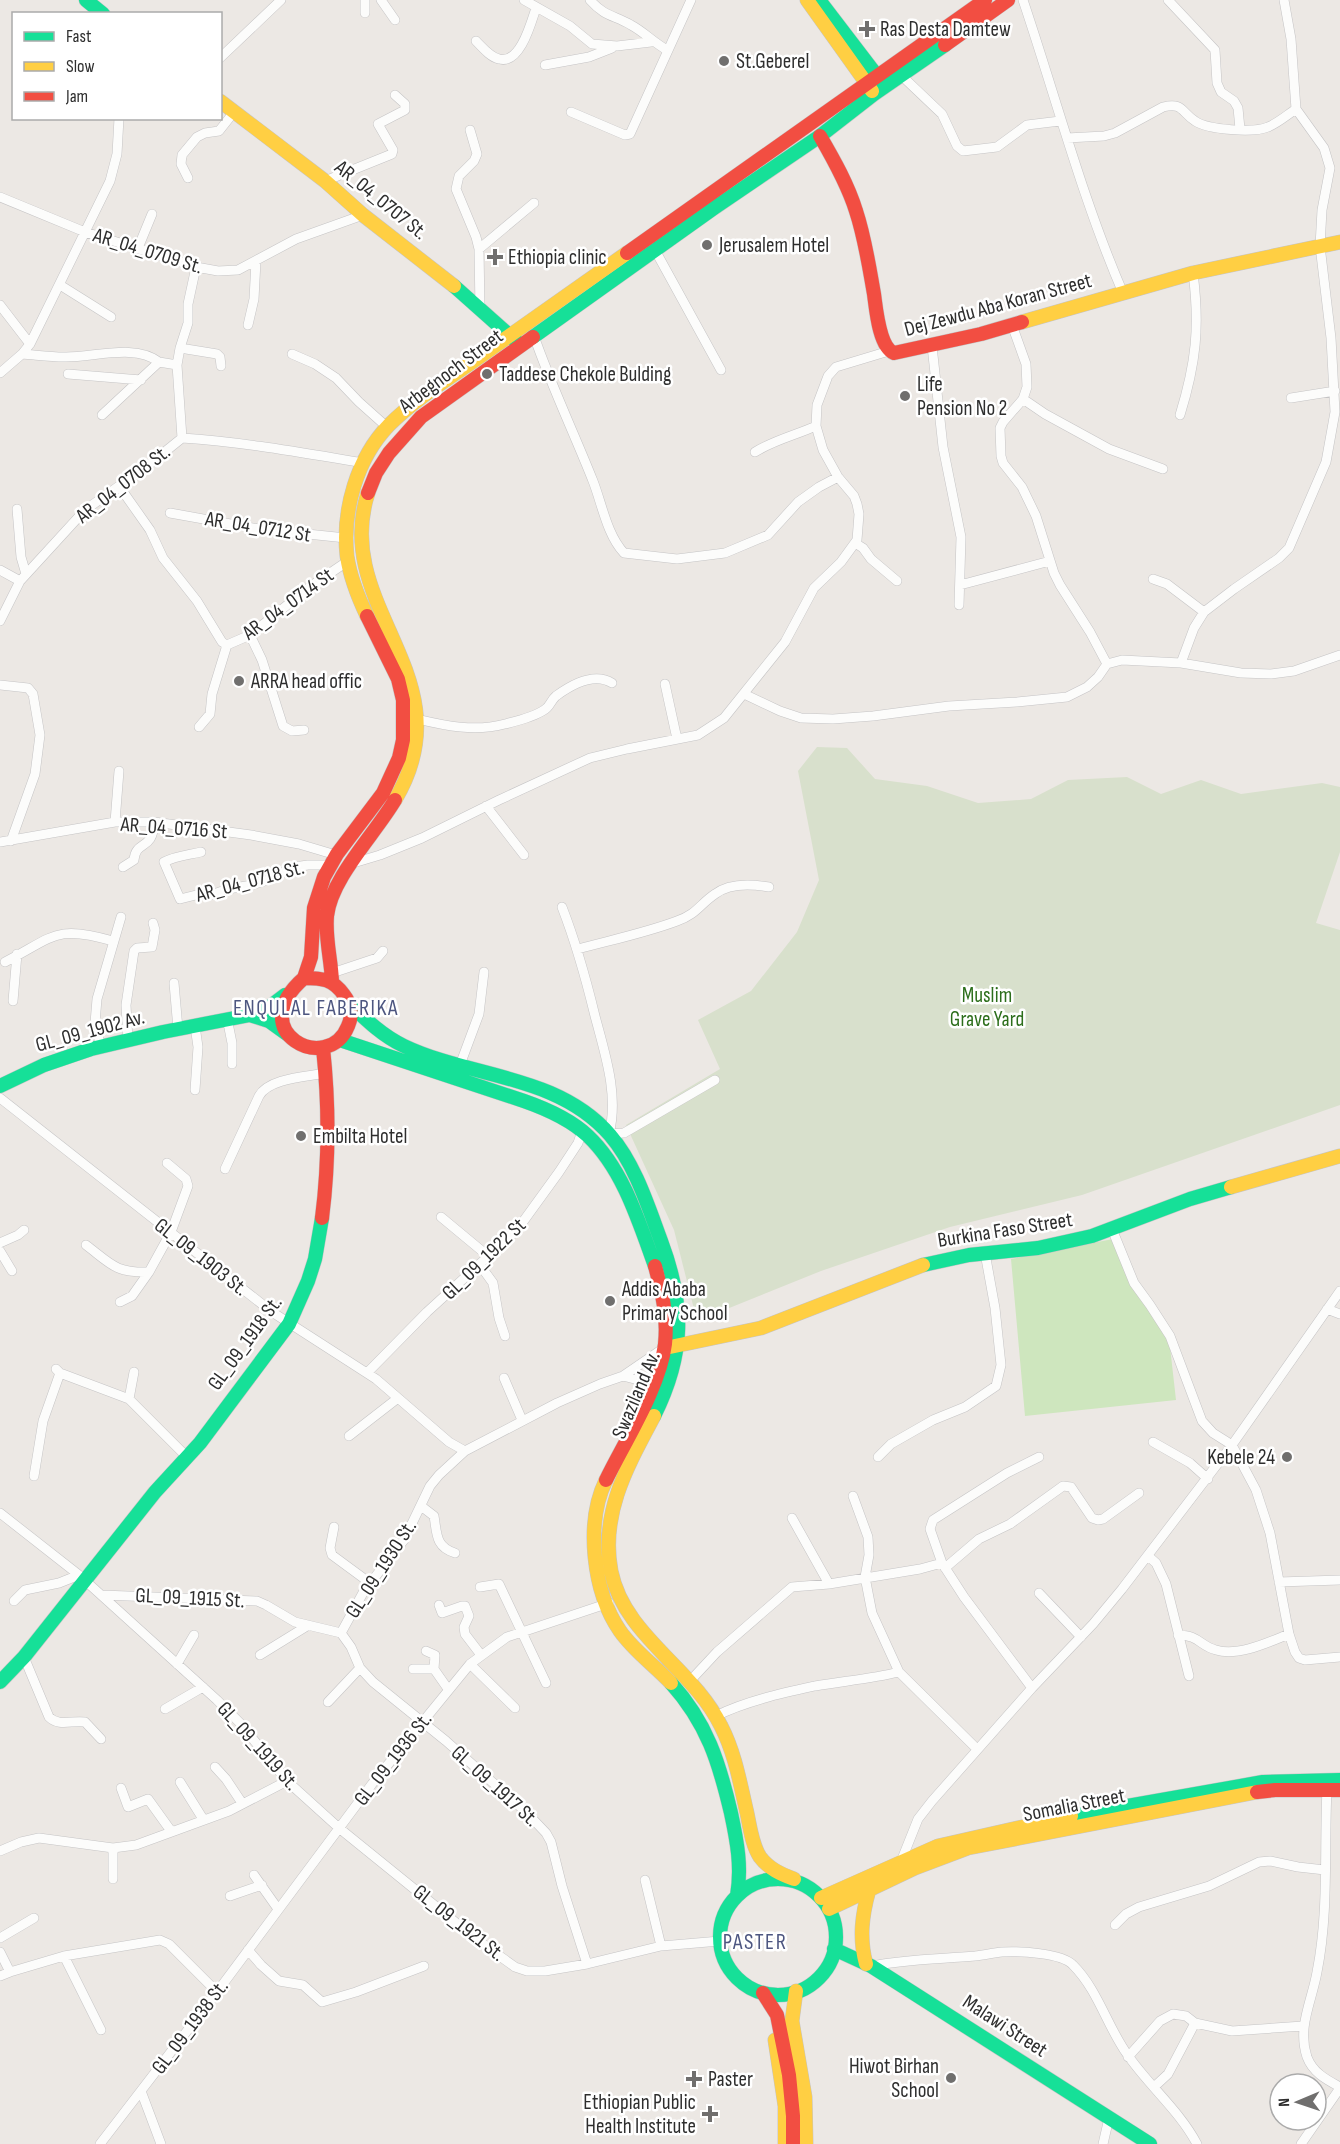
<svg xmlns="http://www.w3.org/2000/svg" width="1340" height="2144" viewBox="0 0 1340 2144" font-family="'Sofia Sans Condensed',sans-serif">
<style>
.green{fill:#cee6be}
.cemetery{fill:#d8e0cc}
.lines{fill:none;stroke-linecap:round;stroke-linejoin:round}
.street-casing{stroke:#c5c4c5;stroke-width:10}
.fast-casing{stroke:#c5c4c5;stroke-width:15}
.slow-casing{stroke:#c5c4c5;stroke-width:15}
.jam-casing{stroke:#c5c4c5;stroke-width:15}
.street{stroke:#fcfcfb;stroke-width:9}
.fast{stroke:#16e098;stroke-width:14}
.slow{stroke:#ffcf43;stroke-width:14}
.jam{stroke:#f24e42;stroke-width:14}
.poi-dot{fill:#706f6e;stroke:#fff;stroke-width:2}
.labels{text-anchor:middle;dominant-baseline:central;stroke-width:5;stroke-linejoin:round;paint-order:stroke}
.poi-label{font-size:21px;fill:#2e2e2e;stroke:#fff;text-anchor:start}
.street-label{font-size:21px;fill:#2e2e2e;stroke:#fff}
.park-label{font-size:21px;fill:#2c6e1b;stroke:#fff}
.neighbourhood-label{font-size:22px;letter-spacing:1.5px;fill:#4d5680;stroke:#fff}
</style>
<rect width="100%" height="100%" fill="#ece8e4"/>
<path class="green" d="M1118 1238 1133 1288 1169 1338 1176 1400 1025 1416 1011 1259Z"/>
<path class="cemetery" d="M817 747 847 748 875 779 927 786 978 803 1031 799 1068 780 1127 777 1161 794 1201 780 1241 794 1322 783 1340 787V852L1316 923 1340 930V1105L1082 1195 950 1227 821 1271 697 1321 674 1230 626 1125 720 1069 698 1020 751 991 797 932 819 880 798 771Z"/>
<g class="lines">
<g class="street-casing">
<path id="street" d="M365 0V13
M381 0 395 20
M524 0 570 26 592 44 617 46 651 42
M590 0C605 17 614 15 631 25 644 32 653 42 667 50
M1023 0C1056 98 1082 198 1123 293
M1168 0 1215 50 1217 83 1221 92 1234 101 1238 108 1240 129
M476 41C482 47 490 57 499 59 520 65 531 23 536 8
M220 58 281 0
M545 65 589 57 612 48
M902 76 942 114 957 146 963 151 997 147 1027 125 1060 121
M571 112 625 135 630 134 691 0
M470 130 477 154 474 161 459 176 456 189 476 237 479 249 480 309
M1067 138 1104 136 1115 133 1163 107C1183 102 1181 112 1195 121 1208 130 1254 133 1268 127 1278 123 1287 115 1296 109
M188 178 181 164 182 155 197 137 205 133 219 131 234 112
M325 181 392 154 393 150 378 124 405 110V104L395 95
M0 197 85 232 196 267 218 271 238 270 296 239 363 215
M138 248 152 214
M479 249 534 203
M655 250 721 370
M60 285 111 317
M0 305 30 344
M248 325 254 299 256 261
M1012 325 1026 364 1027 387 1023 399 1003 422 1000 428 1001 456 1003 463 1022 487 1036 516 1054 573 1060 585 1090 632 1107 664
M534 336C551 385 574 433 593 481 602 504 607 535 624 553L677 559 725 553 768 535 798 502 819 487 838 477
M932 346 943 447 961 537 959 605
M180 348 217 354 220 357 221 366
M22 354C36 355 50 357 64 357 92 358 135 343 159 362
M292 354 315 364 336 378 359 402 387 427
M0 373 22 354 30 344 110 181 117 154 119 118
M68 374 141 380
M1291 398 1335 391
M1023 399 1045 414 1109 449 1163 469
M102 415 159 362 177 365
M1180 415C1196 363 1200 327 1193 273
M182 438 177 365 180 348 188 323V304L196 267
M755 452C774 440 796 435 816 426
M119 486 150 530 163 558 197 601 222 642 227 645 250 635 311 586 348 561
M17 509 21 557 26 574
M170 513 259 529 346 538
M855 543 863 548 871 559 897 581
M0 570 20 581
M1153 579 1167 584 1204 612
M960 585 1050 561
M0 621 20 581 85 510 146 467 182 438C244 442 303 453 364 463
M250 635 262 660 283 726 292 731 304 730
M1181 663 1194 628 1204 612 1234 589 1279 558 1289 548 1326 462 1335 412 1331 338 1320 246 1322 210 1330 168 1324 148 1296 109 1291 39 1284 0
M665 684 677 739
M0 685 28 688 33 694 40 735 35 774 11 841
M744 694 780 711 801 718 833 719 873 716 949 706 1017 702 1067 697 1087 687 1098 677 1107 664 1122 660 1181 663 1241 673 1271 674 1294 671 1340 655
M417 719C446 726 475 732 505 724 517 721 534 717 544 710 550 707 551 700 556 696 571 685 594 672 612 683
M199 727 210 714 212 694 227 645
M486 806 524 855
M115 822 119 771
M0 842 115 822H154L251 835 299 844 336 855
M201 852C188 855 175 856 164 862L180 899 196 895H211L228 889 252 885 268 880 294 867 308 865H329
M350 864 380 855 422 838 499 800 590 758 627 749 698 735 724 718 785 642 814 588 841 562 857 540 859 514 857 504 854 496 838 477 823 450 816 426 817 405 828 376 836 367 889 351
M123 867 134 860C136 839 153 852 154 822
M562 907C576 943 586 979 595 1016 605 1054 619 1095 609 1134L624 1133 715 1080
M578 949C611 940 645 933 677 921 697 914 700 904 715 894 729 883 752 884 769 887
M5 962C54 937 55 924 113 941
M332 973 377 958 383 951
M174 983 178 1029
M13 1001 17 954
M227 1018 232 1043V1064
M195 1026 198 1047 195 1090
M128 1040 126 1005 134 951 137 948 152 947 155 930 153 923
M101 1048 95 1023 97 999 121 917
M460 1065 479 1014 484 972
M0 1098 272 1312 376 1379 449 1442 465 1451
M225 1169 259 1096C269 1078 306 1077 326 1073
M441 1217 488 1256
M1112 1229 1134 1283 1150 1305 1170 1336 1202 1421 1213 1433 1232 1445 1256 1490 1270 1533 1289 1634 1295 1652 1299 1658 1305 1660 1340 1657
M0 1243 18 1235 24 1230
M86 1245C111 1264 115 1273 149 1272
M0 1251 12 1271
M480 1265 493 1283 499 1318 505 1336
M120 1302 132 1296 149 1272 171 1232 188 1186 186 1179 167 1163
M1327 1309 1340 1314
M56 1369 60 1373 129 1399 187 1457
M367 1373 427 1312 517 1230 559 1172 578 1143 582 1131
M623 1376 653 1384
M504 1378 522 1420
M129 1399 134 1372
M349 1436 398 1398
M1153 1442 1190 1463 1208 1479
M878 1457 891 1444 933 1420 965 1407 996 1386 1001 1365 995 1308 985 1253
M34 1476 43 1421 60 1373
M853 1496 868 1537 869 1555 865 1577 872 1613 899 1672 977 1749
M421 1506 434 1516C437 1533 435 1547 455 1553
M0 1513 79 1575 217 1700 240 1723 287 1781 339 1828 476 1939 515 1967 527 1971H545L587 1964 661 1946 720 1941
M792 1518 829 1584
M334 1527 330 1548 332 1555 370 1583
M1148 1556 1156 1563 1166 1584 1189 1676
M945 1568 979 1539 1010 1524 1063 1486 1071 1487 1092 1518 1098 1520 1103 1519 1139 1493
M1279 1582 1340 1580
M480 1587 499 1584 546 1683
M1039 1593 1081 1637
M102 1595 257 1601 266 1605 295 1622 341 1633 351 1647 360 1668 373 1682 446 1741 526 1812 546 1833 551 1842 562 1886 587 1964
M14 1601 25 1590 59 1583 79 1575
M439 1605 442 1613 462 1606H465L469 1616 464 1627 465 1634 481 1655
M341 1633 364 1591 404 1540 430 1486 439 1475 465 1451 557 1403 600 1384 623 1376 664 1348
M1178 1635C1199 1635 1200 1646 1216 1650 1238 1657 1269 1642 1289 1634
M426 1651 435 1655 434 1669 448 1689
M260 1655 307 1626
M24 1657 49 1717C59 1727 72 1720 85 1722L101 1739
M177 1664 194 1635
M470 1664 515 1708
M413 1669H434
M690 1681 717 1652 792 1587 829 1584 920 1569 942 1563
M1032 1688 964 1597 942 1563 930 1529 933 1520 1007 1473 1039 1457
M328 1702 360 1668
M165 1709 203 1687
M716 1716C746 1701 783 1693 815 1686 843 1681 871 1679 899 1672
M215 1767 226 1779 242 1803
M180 1782 203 1819
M121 1788 128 1807 148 1799 171 1831
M1327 1789C1324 1850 1329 1912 1317 1972 1312 2001 1297 2027 1307 2057 1313 2073 1327 2080 1340 2087
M113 1848V1879
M0 1851 21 1842 39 1838 113 1848 136 1845 229 1811 287 1781
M900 1864 918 1819 932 1801 1032 1688 1093 1624 1122 1589 1232 1445 1340 1291
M254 1875 278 1909
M645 1880 661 1946
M230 1896 262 1885
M1115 1925 1126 1914 1139 1907 1209 1886 1259 1862 1270 1861 1298 1867 1325 1870
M0 1938 34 1918
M248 1950 261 1965 279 1981 303 1985 322 2002 356 1992 424 1966
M0 1952 10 1972
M64 1956 101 2030
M871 1966C906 1959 940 1959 975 1956 984 1955 993 1953 1002 1952 1019 1951 1062 1953 1073 1965 1098 1990 1107 2026 1127 2054 1148 2085 1179 2110 1197 2144
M0 1976 10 1972 64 1956 160 1940 169 1944 217 1992
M1128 2057 1160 2021 1173 2014 1186 2016 1195 2023 1232 2031 1303 2026
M1154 2087 1168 2074 1195 2023
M141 2091 161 2144
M100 2144 217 1992 372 1784 470 1664 507 1637 609 1603
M1103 2144 1109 2118
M1301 2144 1340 2088"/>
</g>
<g class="fast-casing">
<path id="fast" d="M86 0 103 14
M819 0 884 85
M454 286 517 342
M533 337 714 208 820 136 874 94 945 45
M350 1004C366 1020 383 1036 404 1046 471 1078 557 1074 610 1135 635 1164 648 1206 661 1241 685 1305 685 1354 654 1416
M250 1015 269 1021 287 1034
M340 1040 524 1101C547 1109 570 1119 588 1136 623 1169 639 1222 655 1266
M0 1086 44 1065 91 1049 163 1032 250 1015 268 1008 285 995
M923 1265 969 1255 1038 1248 1092 1236 1190 1199 1231 1187
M0 1682 24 1657 155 1492 200 1443 289 1324 308 1281 315 1259 322 1218
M671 1683C707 1723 719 1762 731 1813 737 1841 742 1867 737 1896
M1071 1816 1263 1782 1340 1780
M720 1937a58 58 0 1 1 116 0a58 58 0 1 1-116 0Z
M834 1949 871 1966 1150 2144"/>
</g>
<g class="slow-casing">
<path id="slow" d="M807 0 872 91
M220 101 325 181 363 215 454 286
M1022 322 1193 273 1340 242
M368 493C331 608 468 677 395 800
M367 616C358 597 350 577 347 556 342 510 357 458 389 425 417 397 453 376 485 353 532 320 579 287 627 253
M1231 1187 1340 1156
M670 1347 761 1328 923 1265
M654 1416C628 1465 600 1513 611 1571 624 1636 693 1668 721 1726 735 1753 740 1783 747 1813 750 1827 752 1845 760 1857 769 1869 781 1874 794 1879
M606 1480C585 1523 593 1592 620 1631 634 1651 654 1665 671 1683
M821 1898 938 1846 1071 1816
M829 1909 915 1868 968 1848 1257 1792
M866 1964C859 1938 862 1915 869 1890
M796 1991 792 2021 805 2097 806 2144
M775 2040 785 2106V2144"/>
</g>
<g class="jam-casing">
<path id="jam" d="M945 45 1008 0
M820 136C834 160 848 185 856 211 865 238 869 266 874 294 876 308 879 347 894 353L981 334 1022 322
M627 253 985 0
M368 493 376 473 389 453 421 417 533 337
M304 978 311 957 314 908 324 877 337 854 383 793 399 758 403 740V700L398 679 367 616
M304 978C322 978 333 979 344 995 351 1004 353 1015 348 1026 328 1076 242 1032 304 978Z
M332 981C331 959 325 938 327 916 331 878 375 834 395 800
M322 1218C329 1163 329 1104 323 1048
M606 1480C625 1441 660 1387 665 1344 668 1317 662 1292 655 1266
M1257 1792 1275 1790H1340
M763 1993 777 2015 789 2075 793 2116V2144"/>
</g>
<use href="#street" class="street"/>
<use href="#fast" class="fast"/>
<use href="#slow" class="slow"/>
<use href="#jam" class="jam"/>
</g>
<g class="poi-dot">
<path d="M864 20h6v6h6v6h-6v6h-6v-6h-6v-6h6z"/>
<circle cx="724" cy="61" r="6"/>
<circle cx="707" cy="245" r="6"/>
<path d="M492 248h6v6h6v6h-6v6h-6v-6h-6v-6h6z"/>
<circle cx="487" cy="374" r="6"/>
<circle cx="905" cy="396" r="6"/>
<circle cx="239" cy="681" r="6"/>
<circle cx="301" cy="1136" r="6"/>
<circle cx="610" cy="1301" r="6"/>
<circle cx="1287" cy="1457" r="6"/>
<circle cx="951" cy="2078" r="6"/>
<path d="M691 2070h6v6h6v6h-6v6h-6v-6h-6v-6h6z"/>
<path d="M707 2105h6v6h6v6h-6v6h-6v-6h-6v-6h6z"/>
</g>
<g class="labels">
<g class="poi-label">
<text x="880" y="29">Ras Desta Damtew</text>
<text x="736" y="61">St.Geberel</text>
<text x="719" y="245">Jerusalem Hotel</text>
<text x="508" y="257">Ethiopia clinic</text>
<text x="499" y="374">Taddese Chekole Bulding</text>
<text x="917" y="384">Life<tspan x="917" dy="24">Pension No 2</tspan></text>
<text x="251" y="681">ARRA head offic</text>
<text x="313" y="1136">Embilta Hotel</text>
<text x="622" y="1289">Addis Ababa<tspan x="622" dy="24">Primary School</tspan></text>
<text x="1275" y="1457" text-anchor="end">Kebele 24</text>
<text x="939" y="2066" text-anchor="end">Hiwot Birhan<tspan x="939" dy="24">School</tspan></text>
<text x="708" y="2079">Paster</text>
<text x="696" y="2102" text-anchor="end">Ethiopian Public<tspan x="696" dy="24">Health Institute</tspan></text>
</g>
<g class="street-label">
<text transform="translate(381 200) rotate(39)">AR_04_0707 St.</text>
<text transform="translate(148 251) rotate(17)">AR_04_0709 St.</text>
<text transform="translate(998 305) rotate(-15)">Dej Zewdu Aba Koran Street</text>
<text transform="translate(451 371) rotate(-37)">Arbegnoch Street</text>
<text transform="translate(123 484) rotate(-38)">AR_04_0708 St.</text>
<text transform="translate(258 527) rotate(9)">AR_04_0712 St</text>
<text transform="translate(288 604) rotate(-36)">AR_04_0714 St</text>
<text transform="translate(174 828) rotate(4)">AR_04_0716 St</text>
<text transform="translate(250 881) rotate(-15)">AR_04_0718 St.</text>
<text transform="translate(90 1031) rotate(-15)">GL_09_1902 Av.</text>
<text transform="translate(1005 1230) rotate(-9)">Burkina Faso Street</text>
<text transform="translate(201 1257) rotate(38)">GL_09_1903 St.</text>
<text transform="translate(484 1259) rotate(-44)">GL_09_1922 St</text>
<text transform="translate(245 1343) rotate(-54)">GL_09_1918 St.</text>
<text transform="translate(636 1395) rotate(-67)">Swaziland Av.</text>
<text transform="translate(381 1569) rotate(-57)">GL_09_1930 St.</text>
<text transform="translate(190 1598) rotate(3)">GL_09_1915 St.</text>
<text transform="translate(258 1746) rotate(48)">GL_09_1919 St.</text>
<text transform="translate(393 1759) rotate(-52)">GL_09_1936 St.</text>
<text transform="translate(495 1786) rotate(42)">GL_09_1917 St.</text>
<text transform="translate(1074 1805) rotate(-11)">Somalia Street</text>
<text transform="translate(459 1923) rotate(38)">GL_09_1921 St.</text>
<text transform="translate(1005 2026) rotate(33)">Malawi Street</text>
<text transform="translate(190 2027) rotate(-53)">GL_09_1938 St.</text>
</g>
<g class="park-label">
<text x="987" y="995">Muslim<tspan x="987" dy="24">Grave Yard</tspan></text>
</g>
<g class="neighbourhood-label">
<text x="316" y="1008">ENQULAL FABERIKA</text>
<text x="755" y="1942">PASTER</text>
</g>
</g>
<rect x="12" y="12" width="210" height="108" fill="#ffffff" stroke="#ababab" stroke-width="1.5"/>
<rect x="24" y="32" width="30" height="9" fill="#16e098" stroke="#ababab" stroke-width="1.5"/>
<text x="66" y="42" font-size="18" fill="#2e2e2e">Fast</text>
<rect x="24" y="62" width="30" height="9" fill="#ffcf43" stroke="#ababab" stroke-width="1.5"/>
<text x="66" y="72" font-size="18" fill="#2e2e2e">Slow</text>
<rect x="24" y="92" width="30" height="9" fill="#f24e42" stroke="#ababab" stroke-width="1.5"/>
<text x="66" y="102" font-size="18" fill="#2e2e2e">Jam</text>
<g transform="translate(1298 2102) rotate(268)"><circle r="28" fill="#ffffff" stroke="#ababab" stroke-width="1.5"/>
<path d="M0-4.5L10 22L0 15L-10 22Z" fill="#706f6e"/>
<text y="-9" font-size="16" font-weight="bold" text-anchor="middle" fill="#2e2e2e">N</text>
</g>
</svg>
